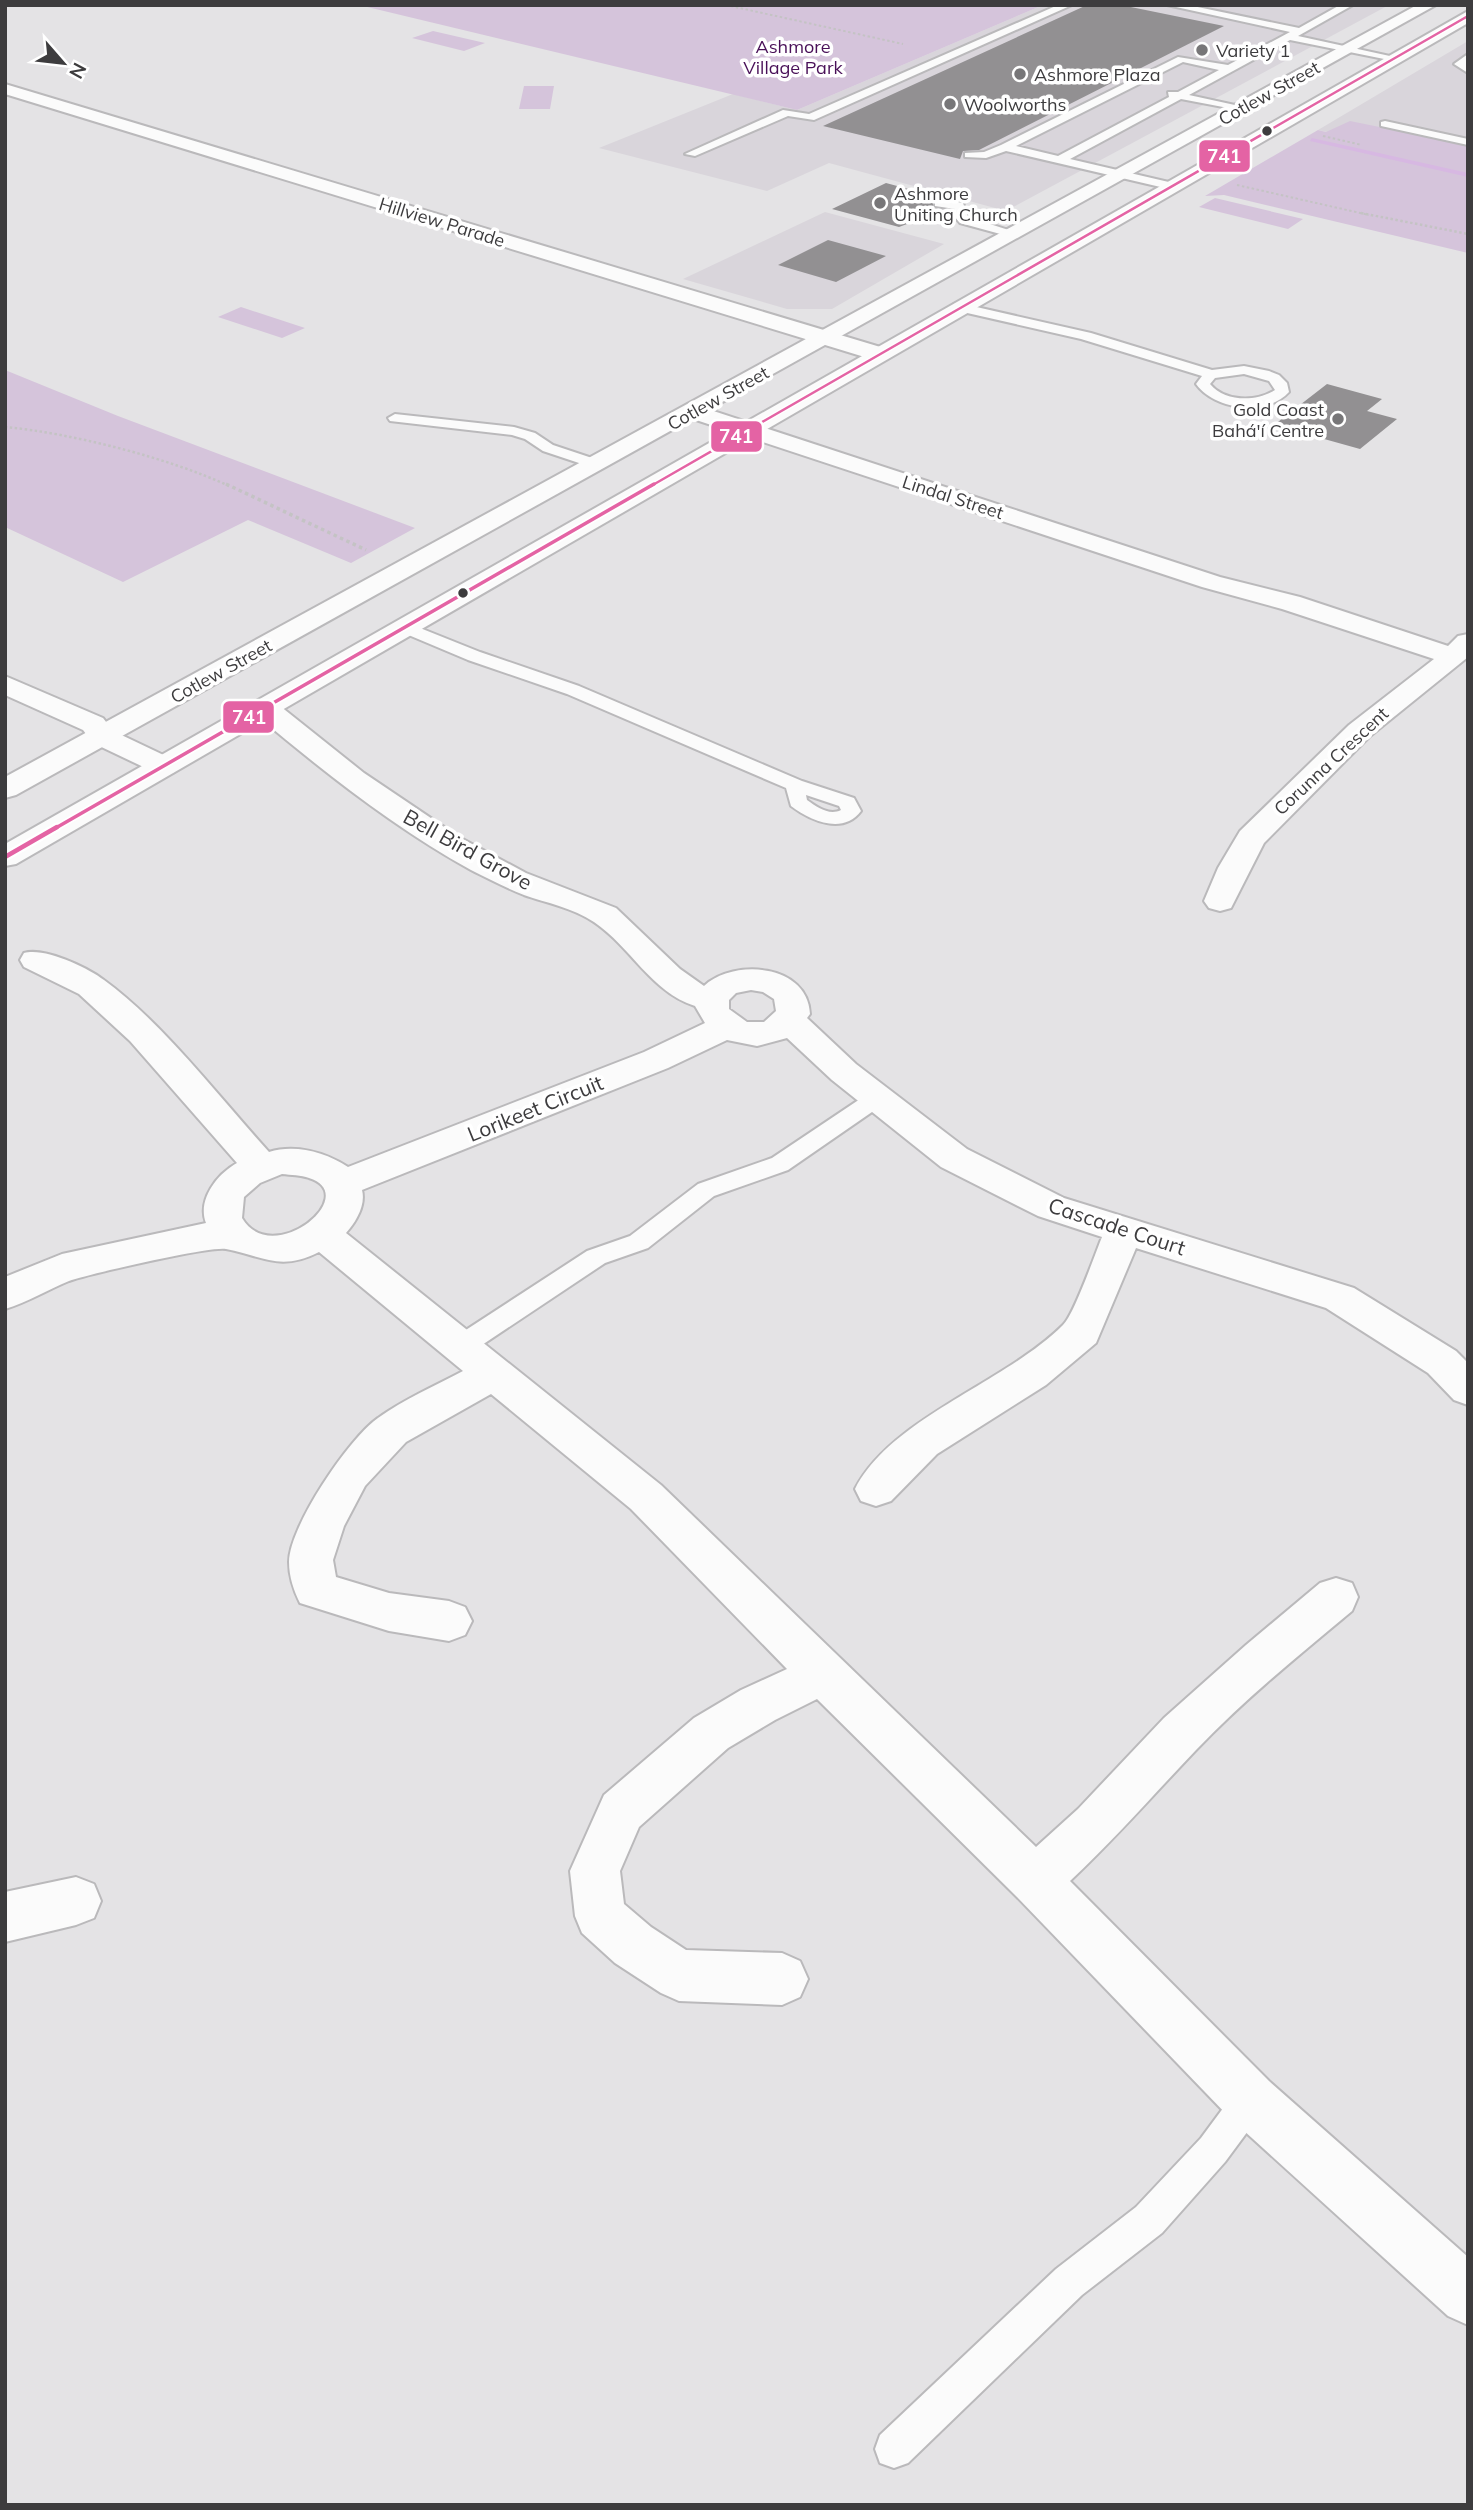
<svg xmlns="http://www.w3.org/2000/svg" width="1473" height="2510" viewBox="0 0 1473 2510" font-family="Mulish,sans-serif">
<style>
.built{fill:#d9d5db}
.green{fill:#d5c4db}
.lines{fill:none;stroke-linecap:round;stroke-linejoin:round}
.stream{fill:#d7b8e2;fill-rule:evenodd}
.building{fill:#929092}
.lane-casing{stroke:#bab9bb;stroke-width:4}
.street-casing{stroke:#bab9bb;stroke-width:4}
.secondary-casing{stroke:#bab9bb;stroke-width:4}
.path-far2{stroke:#c4c3c4;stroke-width:2;stroke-dasharray:2.5 2.5;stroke-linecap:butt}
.path-far1{stroke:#c4c3c4;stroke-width:2.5;stroke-dasharray:2.5 2.5;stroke-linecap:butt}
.path{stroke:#c4c3c4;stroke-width:3.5;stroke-dasharray:3.5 3.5;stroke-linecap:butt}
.lane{fill:#fbfbfb;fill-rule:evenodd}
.street{fill:#fbfbfb;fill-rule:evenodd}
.secondary{fill:#fbfbfb;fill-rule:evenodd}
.bus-1-far2-casing{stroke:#fff;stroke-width:5}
.bus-1-far1-casing{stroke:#fff;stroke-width:7}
.bus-1-casing{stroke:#fff;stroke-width:9}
.bus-1-far2{stroke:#e463a4;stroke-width:2.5}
.bus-1-far1{stroke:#e463a4;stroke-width:3.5}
.bus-1{stroke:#e463a4;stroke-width:4.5}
.poi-dot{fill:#777678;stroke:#fff;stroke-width:2.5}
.bus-dot{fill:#3d3c3e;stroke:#fff;stroke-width:2.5}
.labels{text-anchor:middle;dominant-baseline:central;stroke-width:7;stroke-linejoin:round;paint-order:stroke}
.far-park-label{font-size:18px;fill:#491058;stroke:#fff}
.far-poi-label{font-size:18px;fill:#3d3c3e;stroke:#fff;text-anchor:start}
.far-street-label{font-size:18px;fill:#3d3c3e;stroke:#fff}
.street-label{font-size:21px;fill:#3d3c3e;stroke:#fff}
.line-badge{stroke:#fff;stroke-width:2.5}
.badge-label{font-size:19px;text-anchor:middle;font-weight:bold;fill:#fff}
</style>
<rect width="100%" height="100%" fill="#e4e3e5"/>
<path class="built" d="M1043 5H1389L1006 211 829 163 767 191 599 148 733 94 797 110Z
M1468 41V163L1318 130Z
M825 212 944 244 832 309H787L683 279Z"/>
<path class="green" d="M359 5H1043L797 110Z
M433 31 485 43 464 51 412 38Z
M524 86H554L550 109H519Z
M1350 121 1468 145V253L1224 195 1205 196 1318 130 1326 132Z
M1215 198 1303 219 1288 229 1199 207Z
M241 307 305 328 282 338 218 317Z
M5 370 118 416 415 528 351 563 248 520 123 582 5 527Z"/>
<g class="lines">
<path class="stream" d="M1312 138 1468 173V177L1310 141Z"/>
</g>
<path class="building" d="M1087 5H1121L1224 26 979 150 963 151 960 159 823 126Z
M886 183 938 197 933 198V208L944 210 899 227 832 209Z
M828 240 886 256 836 282 778 265Z
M1327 384 1382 399 1367 411 1397 419 1360 449 1274 425Z"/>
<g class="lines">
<g class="lane-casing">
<path id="lane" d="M1058 5H1072L814 120 788 116 695 156 685 154 783 110 809 114Z
M1167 5H1188L1299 28 1340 5H1353L1298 36 1399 58 1394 61 1290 40 1189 95 1244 107V111L1181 99 1070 159 1173 183V187L1169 189 1006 151 986 158 965 157V153L984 152 1001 145 1178 57 1228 65 1290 32ZM1183 62 1219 70 1178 92H1168L1169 97 1058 156 1016 146Z
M1468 54V73L1454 64Z
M1385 121 1468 139V145L1381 126V122Z
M939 199 963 203 968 217 1021 234 1015 238 960 223 954 216 955 209 935 206V200Z
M959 303 1091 333 1212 370 1244 366 1269 371 1279 375 1287 383 1289 392C1266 417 1215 410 1196 384L1202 376 1081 339 954 310V304ZM1244 374 1269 381 1275 390C1256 402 1225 402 1210 384L1215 378Z
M395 414 514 427 535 433 553 445 601 461 604 464 596 469 591 467 543 451 525 439 512 435 390 421 388 418Z
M405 622 480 652 579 686 802 781 854 798 861 811C843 835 811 821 791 806L786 788 567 694 468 660 399 631 396 627 399 623ZM806 795 839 806 841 810C829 816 817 807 807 800Z
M877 1090 885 1093 888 1098 885 1103 788 1170 714 1196 648 1248 605 1263 470 1353 461 1356 452 1353 448 1346 452 1339 587 1251 630 1236 698 1184 772 1158 869 1093Z
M1250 2083 1262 2088 1267 2100 1262 2112 1225 2162 1162 2233 1082 2295 908 2463 894 2468 880 2463 875 2449 880 2435 1056 2269 1136 2207 1201 2138 1238 2088Z"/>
</g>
<g class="street-casing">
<path id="street" d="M5 84 887 349 890 354 887 359H871L5 94Z
M695 405 1220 577 1300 597 1448 646 1458 636 1468 634V657L1369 737 1264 843 1231 908 1220 911 1209 908 1204 901 1218 868 1240 831 1349 725 1434 659 1282 609 1202 587 687 417 684 412 687 407Z
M5 676 103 718 113 731 174 760 179 766 174 772 164 775 154 772 93 743 83 730 5 695Z
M265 700 275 702 364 773 459 837 526 873 616 908 680 969 704 986C734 958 808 964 810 1014L807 1018 856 1064 967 1149 1064 1198 1354 1288 1456 1351 1468 1363V1405L1454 1400 1428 1373 1326 1308 1136 1248 1096 1343 1046 1385 937 1454 891 1501 876 1506 861 1501 855 1489C891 1418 1005 1383 1063 1325 1074 1315 1095 1254 1102 1237L1038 1216 941 1167 832 1080 787 1038 757 1046 727 1040 668 1068 362 1190C366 1205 356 1222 346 1233L661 1485 1036 1847 1078 1809 1164 1718 1246 1645 1320 1583 1336 1578 1352 1583 1358 1597 1352 1611C1299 1655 1244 1700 1196 1750 1154 1794 1115 1839 1070 1881L1269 2081 1468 2257V2325L1448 2316 1231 2119 1017 1897 817 1699 775 1720 728 1748 639 1827 620 1871 624 1904 651 1927 686 1950 782 1953 800 1961 808 1979 800 1997 782 2005 679 2001 661 1993 615 1963 582 1933 575 1916 570 1871 604 1795 694 1718 741 1690 787 1669 631 1509 491 1394 406 1442 365 1486 344 1526 333 1560 336 1577 389 1593 449 1601 465 1607 472 1621 465 1635 449 1641 389 1631 300 1603C294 1591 289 1577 289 1562 289 1527 349 1438 378 1418 404 1399 435 1386 463 1371L319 1252C280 1272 263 1256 226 1249 210 1246 89 1274 69 1281 47 1290 28 1302 5 1309V1277L62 1254 206 1223C197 1200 217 1174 237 1163L130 1041 79 994 24 967 20 960 24 953C44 947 87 967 104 980 162 1022 220 1098 269 1152 295 1144 325 1152 348 1167L644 1052 705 1023 695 1006C651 992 631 947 594 922 573 908 547 903 524 895 506 888 489 879 471 870 393 827 323 771 255 714L251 708 255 702ZM751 990 763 992 774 999 776 1011 764 1022H747L729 1009V1000L736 993ZM282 1174C291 1175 301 1175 309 1178 363 1195 272 1269 242 1218L244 1197 260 1183Z
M76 1877 94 1884 101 1901 94 1918 76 1925 5 1942V1892Z"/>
</g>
<g class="secondary-casing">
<path id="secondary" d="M1417 5H1436L16 795 5 798V777Z
M1468 11V23L16 864 5 866V844Z"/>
</g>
<path class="path-far2" d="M726 5 903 44
M1323 136 1362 145
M1237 185 1369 215"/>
<path class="path-far1" d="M1361 213 1468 234
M5 427C71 433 169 458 229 486"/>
<path class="path" d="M226 484 366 550"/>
<use href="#lane" class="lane"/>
<use href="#street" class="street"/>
<use href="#secondary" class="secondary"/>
<g class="bus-1-far2-casing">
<path id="bus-1-far2" d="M651 486 1468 16"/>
</g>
<g class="bus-1-far1-casing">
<path id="bus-1-far1" d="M54 829 654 484"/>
</g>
<g class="bus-1-casing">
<path id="bus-1" d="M5 857 57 827"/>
</g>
<use href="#bus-1-far2" class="bus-1-far2"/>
<use href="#bus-1-far1" class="bus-1-far1"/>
<use href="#bus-1" class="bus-1"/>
</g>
<g class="poi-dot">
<circle cx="1202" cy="50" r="7"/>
<circle cx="1020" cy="74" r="7"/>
<circle cx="950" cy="104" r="7"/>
<circle cx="880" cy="203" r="7"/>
<circle cx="1338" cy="419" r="7"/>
</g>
<g class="bus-dot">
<circle cx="1267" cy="131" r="6"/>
<circle cx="463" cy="593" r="6"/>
</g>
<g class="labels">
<g class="far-park-label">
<text x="793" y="46">Ashmore<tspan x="793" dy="21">Village Park</tspan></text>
</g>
<g class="far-poi-label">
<text x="1216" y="50">Variety 1</text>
<text x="1034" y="74">Ashmore Plaza</text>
<text x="964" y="104">Woolworths</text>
<text x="894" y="193">Ashmore<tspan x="894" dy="21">Uniting Church</tspan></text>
<text x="1324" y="409" text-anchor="end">Gold Coast<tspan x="1324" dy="21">Bahá'í Centre</tspan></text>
</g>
<g class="far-street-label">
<text transform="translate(1269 93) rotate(-29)">Cotlew Street</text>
<text transform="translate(442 222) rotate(17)">Hillview Parade</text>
<text transform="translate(718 398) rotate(-29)">Cotlew Street</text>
<text transform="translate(953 497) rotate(18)">Lindal Street</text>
<text transform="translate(221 671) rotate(-29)">Cotlew Street</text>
<text transform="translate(1331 761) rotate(-43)">Corunna Crescent</text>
</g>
<g class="street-label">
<text transform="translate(468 849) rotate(29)">Bell Bird Grove</text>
<text transform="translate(535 1108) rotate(-22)">Lorikeet Circuit</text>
<text transform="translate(1117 1226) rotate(18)">Cascade Court</text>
</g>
</g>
<g class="line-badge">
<rect x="1198" y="139" width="53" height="34" rx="7" fill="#e463a4"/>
<rect x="710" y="420" width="53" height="33" rx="7" fill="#e463a4"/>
<rect x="222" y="700" width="53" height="34" rx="7" fill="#e463a4"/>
</g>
<g class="badge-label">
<text x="1224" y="163">741</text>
<text x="736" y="443">741</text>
<text x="249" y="724">741</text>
</g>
<rect width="1473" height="2510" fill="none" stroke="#3d3c3e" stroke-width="14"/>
<g transform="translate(63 63) rotate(118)" stroke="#ffffff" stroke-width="5" paint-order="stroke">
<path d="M0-5L12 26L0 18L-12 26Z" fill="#3d3c3e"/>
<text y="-10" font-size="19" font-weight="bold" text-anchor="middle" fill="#3d3c3e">N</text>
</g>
</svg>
